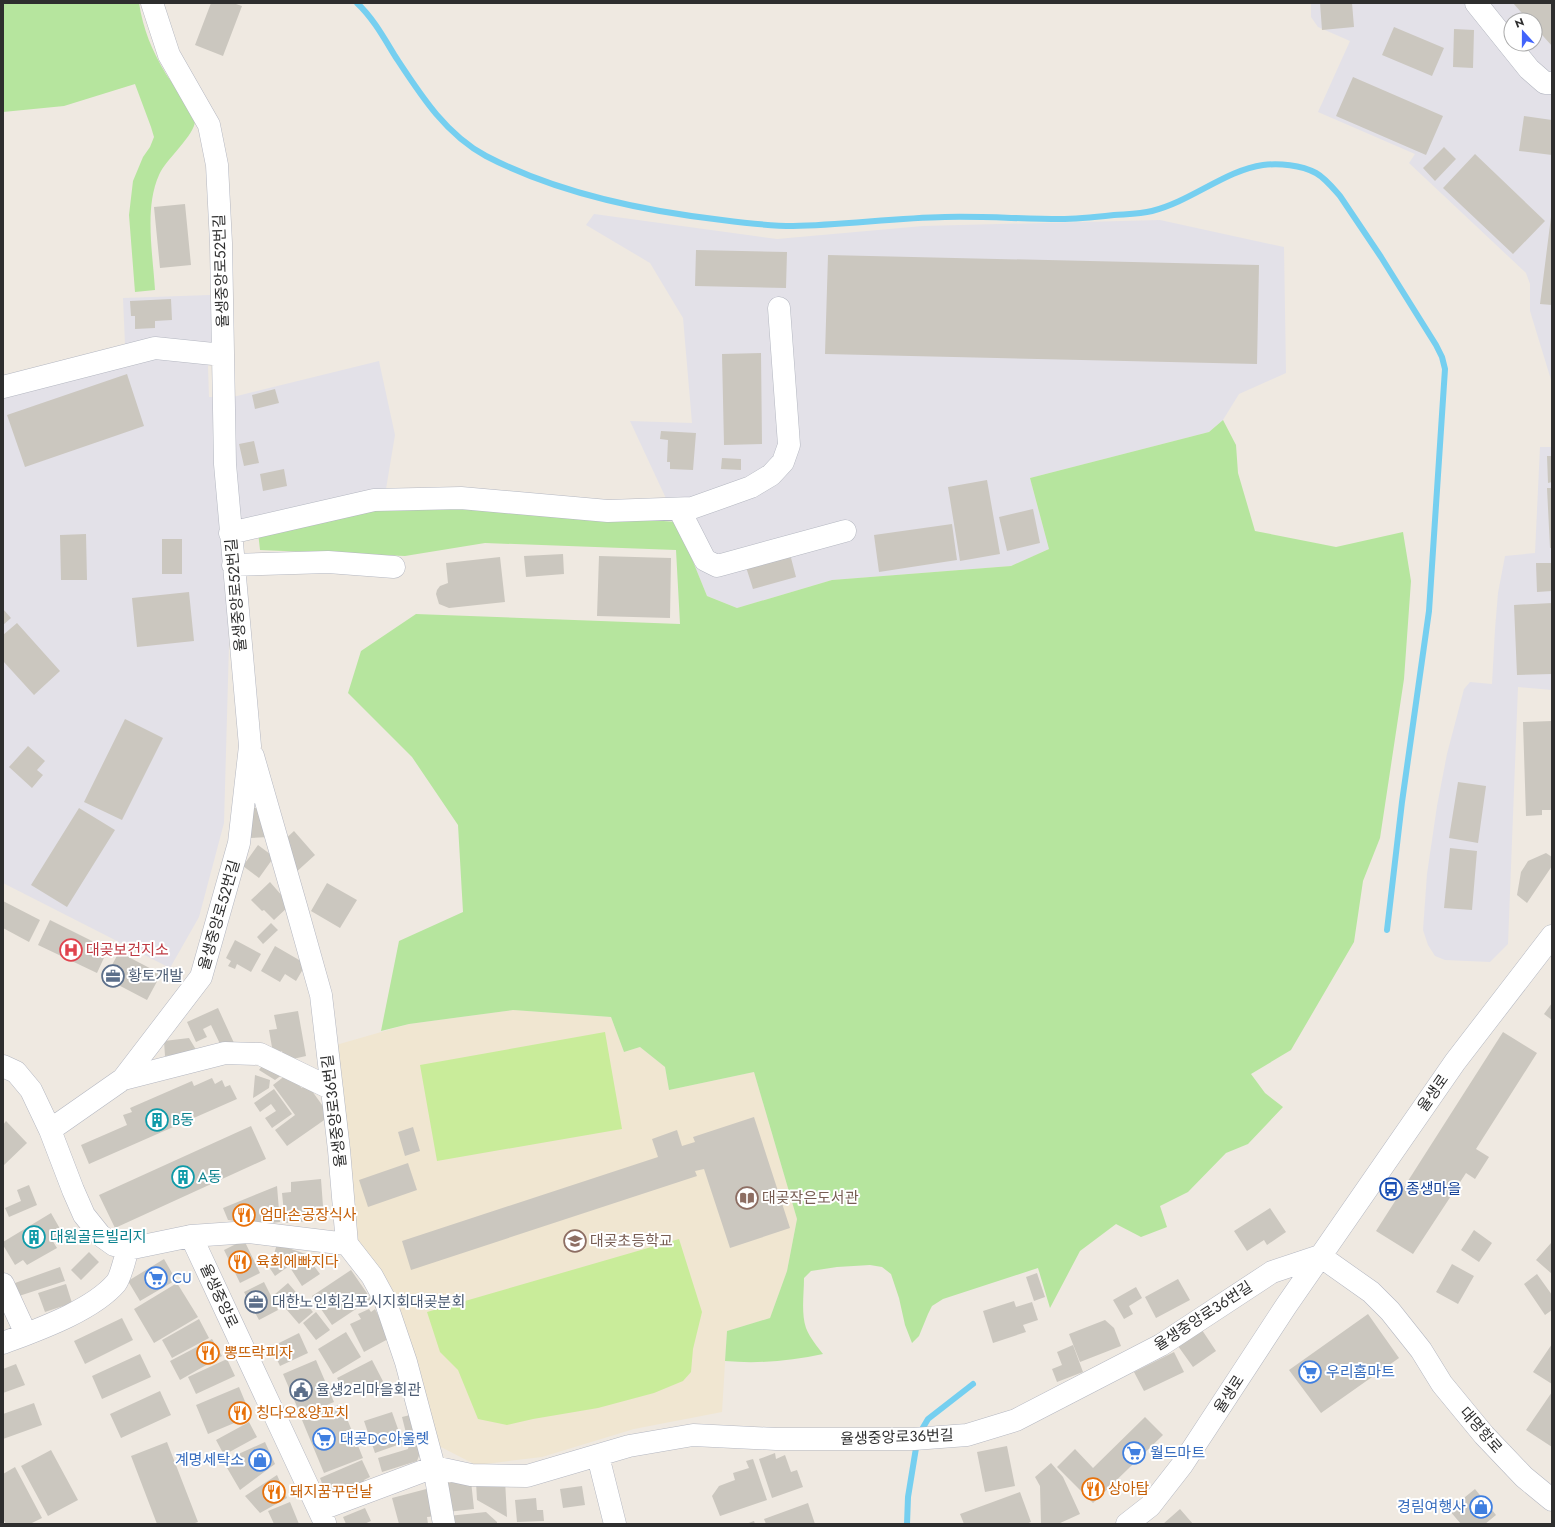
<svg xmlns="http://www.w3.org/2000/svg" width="1555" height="1527" viewBox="0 0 1555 1527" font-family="Jost,'Noto Sans KR',sans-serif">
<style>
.industrial{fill:#e3e1e8;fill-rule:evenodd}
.education{fill:#f0e6d1}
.green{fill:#b6e59e}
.pitch{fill:#c9ec9a}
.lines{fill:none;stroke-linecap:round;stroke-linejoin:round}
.stream{stroke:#75cff0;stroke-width:6}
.building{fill:#cbc7bf}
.minor-casing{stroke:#b4b7c1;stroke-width:23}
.minor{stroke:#fff;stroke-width:22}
.labels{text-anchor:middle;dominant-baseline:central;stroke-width:4;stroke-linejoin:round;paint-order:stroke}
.street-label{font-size:15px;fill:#2e2e2e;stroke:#fff}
.health-label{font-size:15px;fill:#be3a42;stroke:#fff;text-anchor:start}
.service-label{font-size:15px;fill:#4e5e75;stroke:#fff;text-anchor:start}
.culture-label{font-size:15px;fill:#0d838f;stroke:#fff;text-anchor:start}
.transit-label{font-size:15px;fill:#164399;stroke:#fff;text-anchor:start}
.education-label{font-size:15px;fill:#785e54;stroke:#fff;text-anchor:start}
.food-label{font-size:15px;fill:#c56008;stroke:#fff;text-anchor:start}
.shop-label{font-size:15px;fill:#366cbe;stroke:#fff;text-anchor:start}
</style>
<rect width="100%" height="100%" fill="#efe9e1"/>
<path class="industrial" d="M1311 3H1552V383L1530 311V284L1526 273 1409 163 1415 154 1318 112 1350 41 1318 27 1311 17ZM1511 20H1535V44H1511Z
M594 214 777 239 923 226 1160 220 1284 247 1286 373 1239 394 1223 420 1209 432 1030 478 1049 549 1011 566 832 580 737 608 707 596 677 522 630 421 692 423 683 318 650 263 586 225Z
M210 295 213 341 208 367 209 397H233L379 361 395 435 386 489 256 519 219 525 227 583 229 645 224 823 199 917 170 968 3 883V376L125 345 123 298Z
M1540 447H1552V690L1518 687 1508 944 1490 962 1445 960 1435 956 1428 945 1423 930 1427 874 1437 806 1447 754 1464 689 1470 682 1492 684 1495 629 1498 593 1505 556 1535 553Z"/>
<path class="education" d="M513 1010 611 1017 624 1052 640 1047 665 1067 669 1090 754 1072 797 1219 787 1271 770 1318 727 1331 722 1412 634 1429 542 1457 476 1465 439 1446 356 1238 336 1045 409 1024Z"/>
<path class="green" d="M3 3H139C143 29 152 51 166 74 173 85 194 108 195 120 196 134 165 160 159 175 144 208 153 255 155 290L135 292 129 215 133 181 143 157 150 147 154 137 151 127 135 84 64 106 3 112Z
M1223 420 1236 445 1238 473 1255 531 1336 547 1403 532 1411 581 1404 679 1380 838 1363 881 1354 942 1291 1050 1251 1074 1265 1093 1283 1107 1248 1144 1226 1153 1188 1192 1160 1206 1167 1227 1141 1237 1116 1224 1080 1251 1050 1308 1038 1268 943 1299 932 1306 928 1314 919 1336 912 1343 905 1325 899 1298 891 1274 882 1267 870 1265 837 1267 811 1271 804 1278C804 1294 801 1313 806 1328 810 1338 817 1346 823 1354 791 1361 758 1364 725 1361L727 1331 770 1318 787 1271 797 1219 754 1072 669 1090 665 1067 640 1047 624 1052 611 1017 513 1010 409 1024 381 1031 399 941 463 912 458 825 412 757 348 693 361 651 416 614 680 624 676 550 485 543 405 556 260 550 258 532 372 505 483 508 677 522 707 596 737 608 832 580 1011 566 1049 549 1030 478 1209 432Z"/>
<path class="pitch" d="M605 1032 622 1129 437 1161 420 1065Z
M679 1239 702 1312 693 1349 691 1372 683 1381 654 1393 598 1408 533 1419 507 1425 478 1419 458 1370 440 1352 427 1312Z"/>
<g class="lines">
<path class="stream" d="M357 3C373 18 384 38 395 56 420 94 445 134 486 156 557 193 643 211 722 220 745 223 769 226 793 226 844 225 894 218 945 217 984 216 1022 219 1060 219 1078 219 1096 217 1114 215 1127 214 1140 214 1152 211 1190 202 1226 170 1263 165 1279 163 1301 165 1316 173 1325 178 1333 188 1340 196L1381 257 1436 345 1442 357 1445 369 1429 611 1402 802 1387 930
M921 1431 928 1419 973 1384
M907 1524 908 1497 916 1448"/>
</g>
<path class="building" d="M211 3H233L242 6 223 56 195 45Z
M1320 3H1352L1354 27 1322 30Z
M1513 3H1552V46L1535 27V20H1528Z
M1394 27 1444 48 1432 76 1382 55Z
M1454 29 1474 30 1473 68 1453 67Z
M1353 77 1443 116 1426 155 1336 116Z
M1524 116 1552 120V155L1519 151Z
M1444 147 1456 159 1435 181 1423 168Z
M1475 154 1545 221 1513 254 1443 188Z
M185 204 191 265 160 268 154 207Z
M1551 217H1552V305L1540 304Z
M696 250 787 252 786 288 695 286Z
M828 255 1259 265 1257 364 825 354Z
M171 299 172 320 155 321V328L135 329V316H131L130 301Z
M761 353 762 444 724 445 722 354Z
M127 374 144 426 25 467 7 415Z
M275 389 279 403 255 409 252 395Z
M661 431 696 433 693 470 670 469V462H667L668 440 660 439Z
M254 441 259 463 244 466 239 444Z
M1547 456H1552V482L1548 483Z
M722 458 741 459V470L721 469Z
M284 469 287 486 263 491 260 474Z
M987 480 1000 554 960 561 948 487Z
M1547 488H1552V548H1550Z
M1033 509 1040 543 1007 551 999 517Z
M952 524 957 560 879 572 874 535Z
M86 534 87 580H61L60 535Z
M162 539H182V574H162Z
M563 554 564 574 526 577 524 556Z
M790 554 796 577 753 589 746 567Z
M599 556 671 558 670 618 597 616Z
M500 557 505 602 449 608 439 604 436 594 437 590 440 586 448 583 446 563Z
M1536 563H1552V591L1537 592Z
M189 592 194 641 137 647 132 598Z
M1552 603V674L1517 675 1514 605Z
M3 609 11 618 3 625Z
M17 623 60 671 34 695 3 661V635Z
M125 719 163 738 122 820 84 802Z
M1552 721V810H1542V815L1526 816 1523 722Z
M28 746 45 761 37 770 43 775 32 788 9 767Z
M1458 782 1486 786 1478 843 1449 838Z
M79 808 115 830 67 907 31 885Z
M251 808H263L269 837 250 838Z
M294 831 315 855 294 874 281 843Z
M258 845 274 857 259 878 243 866Z
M1450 848 1477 851 1472 910 1444 908Z
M1546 853 1552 857V866L1527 903 1517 895 1521 872 1528 861Z
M270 882 290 905 274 920 264 910 262 911 251 900Z
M327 883 357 900 340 928 311 911Z
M3 901 40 920 29 942 3 928Z
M50 920 108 949 97 973 38 945Z
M271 923 278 930 263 944 257 937Z
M235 940 261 954 251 972 237 964 235 969 228 966 231 961 226 958Z
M275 946 306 964 296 981 285 974 280 982 261 971Z
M119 952 161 974 147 1000 105 978Z
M1552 1003V1020L1544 1014Z
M218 1008 234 1043 222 1048 211 1025 203 1029 207 1037 196 1042 187 1022Z
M298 1011 306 1056 284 1061 282 1051 273 1053 269 1030 277 1029 274 1015Z
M1503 1032 1537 1053 1476 1149 1489 1157 1475 1179 1466 1173 1413 1254 1376 1231Z
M189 1038 198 1053 165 1056 164 1041Z
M266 1060 286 1072 275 1080 259 1070Z
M255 1075 270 1080 269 1088 253 1098Z
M286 1075 302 1088 307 1084 330 1116 287 1146 275 1130 295 1115 273 1085Z
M212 1078 215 1084 222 1080 225 1087 230 1085 237 1099 89 1164 81 1145 127 1125 123 1115 132 1112 130 1108 192 1081 194 1086Z
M274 1089 292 1114 272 1128 265 1118 276 1111 271 1104 260 1112 254 1103Z
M754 1117 790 1228 730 1248 704 1169 695 1171 697 1176 411 1270 402 1241 658 1157 652 1139 677 1130 682 1146 695 1142 693 1137Z
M6 1121 27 1143 3 1166V1125Z
M251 1126 266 1159 115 1228 99 1195Z
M413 1127 420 1151 405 1156 398 1132Z
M408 1163 417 1190 368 1207 359 1180Z
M321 1179 324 1220 285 1223 282 1193 291 1192V1182Z
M29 1185 37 1205 9 1217 5 1208 21 1201 17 1190Z
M277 1186 280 1222 261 1224 228 1220 223 1208Z
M1270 1208 1286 1232 1267 1245 1264 1240 1247 1251 1234 1231Z
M51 1213 63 1234 52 1240 57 1248 27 1265 23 1260 15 1265 3 1245V1242Z
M1474 1230 1492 1243 1479 1262 1461 1250Z
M244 1240 260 1273 240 1283 224 1250Z
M1551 1243H1552V1274L1536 1260Z
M277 1244 317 1258 314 1266 320 1274 302 1286 289 1266 275 1276 265 1261 274 1254Z
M89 1252 99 1262 81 1280 71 1270Z
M164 1259 176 1280 140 1301 128 1281Z
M1452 1264 1474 1276 1458 1304 1436 1292Z
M60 1267 65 1281 19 1296 15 1283Z
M351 1270 371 1299 332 1325 312 1296Z
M1037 1273 1045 1297 1034 1301 1026 1277Z
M1537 1274 1552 1295V1310L1545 1315 1524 1284Z
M1178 1279 1190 1300 1156 1318 1145 1297Z
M264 1282 278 1310 259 1320 244 1292Z
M177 1283 198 1317 154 1343 134 1309Z
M288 1283 313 1312 299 1324 274 1295Z
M66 1284 72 1303 45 1312 38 1293Z
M1136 1287 1142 1298 1129 1306 1133 1314 1124 1319 1113 1300Z
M1014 1301 1016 1307 1032 1302 1038 1320 1023 1325 1026 1332 993 1343 983 1311Z
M369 1309 371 1312 375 1309 390 1338 364 1352 350 1324 361 1319 358 1314Z
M316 1312 330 1330 316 1340 303 1323Z
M1368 1314 1399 1358 1321 1413 1289 1370Z
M122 1318 133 1340 85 1364 74 1341Z
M199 1319 209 1338 172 1358 162 1340Z
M1105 1320 1114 1328 1121 1346 1080 1362 1069 1334Z
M1202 1330 1216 1351 1193 1367 1178 1346Z
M346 1332 361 1357 333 1374 318 1349Z
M299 1333 308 1353 280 1366 271 1347Z
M212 1339 222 1356 180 1380 170 1361Z
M1552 1344V1384L1533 1372Z
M1073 1345 1083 1372 1057 1382 1052 1369 1062 1365 1057 1352Z
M1174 1352 1184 1372 1144 1391 1134 1372Z
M140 1354 151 1377 102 1399 92 1376Z
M227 1359 235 1376 196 1394 188 1377Z
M316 1360 334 1402 301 1416 283 1374Z
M372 1360 386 1387 372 1393 368 1385 347 1396 337 1378Z
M16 1364 25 1385 3 1393V1369Z
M239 1387 251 1416 208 1434 196 1405Z
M160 1391 171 1415 121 1438 110 1414Z
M1552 1392V1447L1526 1430Z
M34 1403 42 1425 3 1439V1414Z
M341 1404 363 1458 324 1473 302 1420Z
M392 1412 403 1443 375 1453 364 1421Z
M414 1414 422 1448 417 1461 382 1472 378 1458 408 1449 409 1445 402 1417Z
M1145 1417 1163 1435 1093 1503 1057 1467 1075 1449 1093 1468Z
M249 1422 257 1437 224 1455 216 1440Z
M167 1442 198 1522 192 1524H157L131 1456Z
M265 1442 275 1464 240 1490 223 1461Z
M1007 1446 1015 1486 985 1492 977 1452Z
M51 1450 78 1500 48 1516 21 1466Z
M775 1453 776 1459 785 1455 791 1472 797 1470 803 1487 772 1498 759 1459Z
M753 1459 767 1500 720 1516 712 1496 719 1486 735 1480 733 1473 749 1468 746 1461Z
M362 1460 370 1477 364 1480 367 1487 329 1502 320 1478Z
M1051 1463 1063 1477 1080 1514 1058 1524H1041L1040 1486 1035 1477Z
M15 1467 42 1518 30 1524H6L3 1519V1474Z
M277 1475 287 1498 260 1513 245 1496Z
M505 1480 507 1517 477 1500 476 1482Z
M471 1481 474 1509 447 1512 444 1483Z
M582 1486 585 1505 563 1508 560 1489Z
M434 1487 438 1516 427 1517 428 1524H399L392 1498Z
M1475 1489 1496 1515 1485 1524H1461L1449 1510Z
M1020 1492 1031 1522 1026 1524H964L960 1514Z
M536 1498 537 1510H543L544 1521 517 1522 515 1500Z
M290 1502 299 1524H274L268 1511Z
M808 1503 815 1524H766L764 1519Z
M365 1508 371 1521 364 1524H346L343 1517Z
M1180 1509 1193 1524H1163Z
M486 1512 497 1522V1524H449L448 1516Z
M754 1521 755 1524H746Z"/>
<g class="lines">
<g class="minor-casing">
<path id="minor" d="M1476 3 1529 69 1545 83H1552
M3 387 155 348 223 355
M679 509 705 560 717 566 845 531
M230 533 374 500 461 498 608 511 692 508 751 487 771 475 783 462 789 445 779 308
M233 565 328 562 394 567
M253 756 296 906 321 995 339 1150 347 1244 372 1276 385 1300 406 1362 434 1467 444 1524
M3 1066 16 1072 31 1090 50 1130 73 1190 84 1215 100 1235 114 1245 128 1249 191 1236 325 1523
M123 1079 225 1053 260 1054 332 1089
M50 1130 123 1079 201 977 239 843 250 746 225 464 221 243 217 165 209 125 169 55 152 3
M191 1236 249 1232 347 1244
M1320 1256 1371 1292 1390 1311 1421 1350 1442 1384 1484 1435 1524 1477 1552 1500
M3 1284 26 1334
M3 1343C37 1330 92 1311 116 1283 121 1277 125 1257 128 1249
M598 1456 615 1524
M319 1510 434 1467 471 1475 527 1476 629 1446 693 1435 776 1439H914L967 1435 1016 1420 1161 1345 1272 1272 1320 1256
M1127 1524 1150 1506 1182 1465 1286 1306 1455 1062 1552 936"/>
</g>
<use href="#minor" class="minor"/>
</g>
<defs>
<g id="hospital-ring" transform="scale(1.15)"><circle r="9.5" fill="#fff" stroke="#e0444e" stroke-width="1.5"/><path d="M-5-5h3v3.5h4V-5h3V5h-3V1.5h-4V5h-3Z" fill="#e0444e"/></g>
<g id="office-ring" transform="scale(1.15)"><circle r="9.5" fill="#fff" stroke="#5c6f8a" stroke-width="1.5"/><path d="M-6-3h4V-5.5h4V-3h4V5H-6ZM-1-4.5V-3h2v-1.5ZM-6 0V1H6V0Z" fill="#5c6f8a"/></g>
<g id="building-ring" transform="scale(1.15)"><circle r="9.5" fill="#fff" stroke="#0f9aa8" stroke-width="1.5"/><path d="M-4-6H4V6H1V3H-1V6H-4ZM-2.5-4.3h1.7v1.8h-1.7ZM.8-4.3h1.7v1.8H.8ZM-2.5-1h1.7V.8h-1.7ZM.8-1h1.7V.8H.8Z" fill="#0f9aa8"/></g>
<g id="bus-ring" transform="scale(1.15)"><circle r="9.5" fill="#fff" stroke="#1a4fb4" stroke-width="1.5"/><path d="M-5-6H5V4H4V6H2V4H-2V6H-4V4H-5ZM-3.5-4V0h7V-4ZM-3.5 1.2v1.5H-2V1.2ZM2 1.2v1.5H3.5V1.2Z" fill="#1a4fb4"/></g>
<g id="library-ring" transform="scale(1.15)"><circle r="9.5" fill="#fff" stroke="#8d6e63" stroke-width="1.5"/><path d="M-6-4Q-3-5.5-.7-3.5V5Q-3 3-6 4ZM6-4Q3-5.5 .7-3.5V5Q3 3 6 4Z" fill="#8d6e63"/></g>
<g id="restaurant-ring" transform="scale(1.15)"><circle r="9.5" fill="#fff" stroke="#e8710a" stroke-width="1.5"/><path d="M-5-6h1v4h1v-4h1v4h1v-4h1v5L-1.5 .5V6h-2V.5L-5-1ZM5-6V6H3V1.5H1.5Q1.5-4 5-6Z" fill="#e8710a"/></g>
<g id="school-ring" transform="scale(1.15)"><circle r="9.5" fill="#fff" stroke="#8d6e63" stroke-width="1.5"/><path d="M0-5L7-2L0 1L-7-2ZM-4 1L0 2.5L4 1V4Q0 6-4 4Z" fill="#8d6e63"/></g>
<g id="supermarket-ring" transform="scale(1.15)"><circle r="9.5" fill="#fff" stroke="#3f7fe0" stroke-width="1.5"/><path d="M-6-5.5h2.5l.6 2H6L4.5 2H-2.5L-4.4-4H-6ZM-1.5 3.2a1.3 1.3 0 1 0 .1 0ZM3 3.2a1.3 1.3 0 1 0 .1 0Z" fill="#3f7fe0"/></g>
<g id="civic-ring" transform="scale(1.15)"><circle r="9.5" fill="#fff" stroke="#5c6f8a" stroke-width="1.5"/><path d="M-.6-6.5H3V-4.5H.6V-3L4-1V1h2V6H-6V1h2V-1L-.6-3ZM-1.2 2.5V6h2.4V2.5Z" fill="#5c6f8a"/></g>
<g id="shop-ring" transform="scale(1.15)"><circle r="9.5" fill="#fff" stroke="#3f7fe0" stroke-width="1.5"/><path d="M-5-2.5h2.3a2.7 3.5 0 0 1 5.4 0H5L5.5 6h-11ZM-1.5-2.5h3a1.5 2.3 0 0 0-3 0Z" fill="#3f7fe0"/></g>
</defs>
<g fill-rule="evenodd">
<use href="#hospital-ring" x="71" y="950"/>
<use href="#office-ring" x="113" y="976"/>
<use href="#building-ring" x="157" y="1120"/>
<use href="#building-ring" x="183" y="1177"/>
<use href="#bus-ring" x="1391" y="1189"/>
<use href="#library-ring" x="747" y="1198"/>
<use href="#restaurant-ring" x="244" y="1215"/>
<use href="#building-ring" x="34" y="1237"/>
<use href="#school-ring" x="575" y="1241"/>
<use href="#restaurant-ring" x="240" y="1262"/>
<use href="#supermarket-ring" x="156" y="1278"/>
<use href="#office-ring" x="256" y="1302"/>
<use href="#restaurant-ring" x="208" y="1353"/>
<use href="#supermarket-ring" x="1310" y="1372"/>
<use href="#civic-ring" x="301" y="1390"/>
<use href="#restaurant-ring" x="240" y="1413"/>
<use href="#supermarket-ring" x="324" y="1439"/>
<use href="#supermarket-ring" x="1134" y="1453"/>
<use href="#shop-ring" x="260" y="1460"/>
<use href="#restaurant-ring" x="1093" y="1489"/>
<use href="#restaurant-ring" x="274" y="1492"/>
<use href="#shop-ring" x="1481" y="1507"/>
</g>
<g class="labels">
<g class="street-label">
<text transform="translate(221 271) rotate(-92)">율생중앙로52번길</text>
<text transform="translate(236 595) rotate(-95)">율생중앙로52번길</text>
<text transform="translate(219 915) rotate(-74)">율생중앙로52번길</text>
<text transform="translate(1433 1093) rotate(-55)">율생로</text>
<text transform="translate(334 1111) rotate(-97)">율생중앙로36번길</text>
<text transform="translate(219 1296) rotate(65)">율생중앙로</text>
<text transform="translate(1203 1316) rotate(-33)">율생중앙로36번길</text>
<text transform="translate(1229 1394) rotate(-57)">율생로</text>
<text transform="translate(1481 1430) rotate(49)">대명항로</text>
<text transform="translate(897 1437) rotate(-2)">율생중앙로36번길</text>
</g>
<g class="health-label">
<text x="86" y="950">대곶보건지소</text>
</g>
<g class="service-label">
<text x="128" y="976">황토개발</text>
<text x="272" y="1302">대한노인회김포시지회대곶분회</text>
<text x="316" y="1390">율생2리마을회관</text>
</g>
<g class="culture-label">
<text x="172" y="1120">B동</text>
<text x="198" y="1177">A동</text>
<text x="50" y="1237">대원골든빌리지</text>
</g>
<g class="transit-label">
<text x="1406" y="1189">종생마을</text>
</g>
<g class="education-label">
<text x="762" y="1198">대곶작은도서관</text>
<text x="590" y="1241">대곶초등학교</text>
</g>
<g class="food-label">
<text x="260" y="1215">엄마손공장식사</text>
<text x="256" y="1262">육회에빠지다</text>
<text x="224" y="1353">뽕뜨락피자</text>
<text x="256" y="1413">칭다오&amp;양꼬치</text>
<text x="1108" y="1489">상아탑</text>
<text x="290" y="1492">돼지꿈꾸던날</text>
</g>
<g class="shop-label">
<text x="172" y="1278">CU</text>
<text x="1326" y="1372">우리홈마트</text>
<text x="340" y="1439">대곶DC아울렛</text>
<text x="1150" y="1453">월드마트</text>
<text x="244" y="1460" text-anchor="end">계명세탁소</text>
<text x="1466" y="1507" text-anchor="end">경림여행사</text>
</g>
</g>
<rect width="1555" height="1527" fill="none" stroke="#2e2e2e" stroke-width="8"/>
<g transform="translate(1523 32) rotate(339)"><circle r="19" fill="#ffffff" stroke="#ababab"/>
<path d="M0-3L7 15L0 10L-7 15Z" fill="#4264fb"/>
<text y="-6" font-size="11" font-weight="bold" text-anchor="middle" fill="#2e2e2e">N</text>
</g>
</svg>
